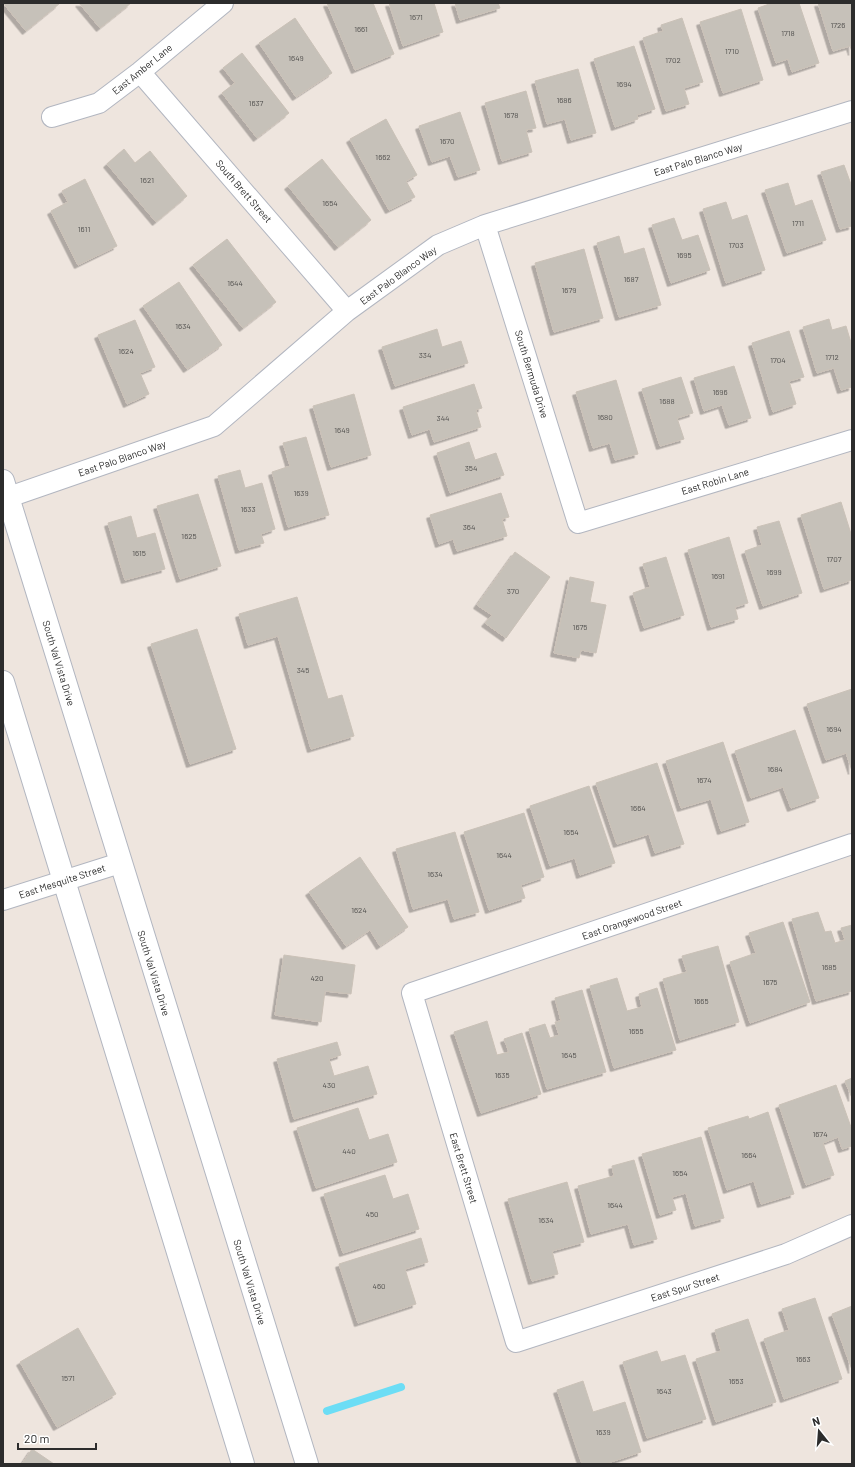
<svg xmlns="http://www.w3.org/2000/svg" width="855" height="1467" viewBox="0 0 855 1467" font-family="Barlow,sans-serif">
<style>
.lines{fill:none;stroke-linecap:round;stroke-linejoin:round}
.stream{stroke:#6cddf5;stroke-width:8}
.building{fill:#c6c1b9;stroke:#cac1b7;filter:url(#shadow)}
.street-casing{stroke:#b2b6c0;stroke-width:22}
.secondary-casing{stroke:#b2b6c0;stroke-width:24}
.street{stroke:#fff;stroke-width:20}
.secondary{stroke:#fff;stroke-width:22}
.labels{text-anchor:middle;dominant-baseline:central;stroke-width:3;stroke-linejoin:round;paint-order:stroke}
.number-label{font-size:8px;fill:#52514f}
.street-label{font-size:10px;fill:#2c2c2c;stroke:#fff}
</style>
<defs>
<filter id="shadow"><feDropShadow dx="-3.5" dy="3.5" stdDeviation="0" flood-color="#0004"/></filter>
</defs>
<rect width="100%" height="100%" fill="#eee5de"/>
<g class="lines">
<path class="stream" d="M327 1411 401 1387"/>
</g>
<path class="building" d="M3 3H58L59 4 26 31Z
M79 3H131L100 28Z
M327 3H373L394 54 355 70Z
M389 3H434L443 32 403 46Z
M455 3H498L500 8 460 20Z
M772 3H799L819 63 792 72 788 59 776 63 758 8Z
M818 3H852V52L850 46 833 51Z
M741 9 763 80 723 93 700 22Z
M295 18 332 73 296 97 259 43Z
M682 18 703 82 684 88 689 104 666 111 643 38 663 31 661 25Z
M634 46 655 109 637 115 638 119 615 127 594 59Z
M242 53 289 113 257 138 222 93 235 83 223 68Z
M578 69 596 133 571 140 565 119 547 124 535 81Z
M526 91 536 128 526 130 532 152 502 161 485 103Z
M460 112 480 170 458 177 450 156 432 162 419 126Z
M386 119 417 175 406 181 415 197 389 210 350 139Z
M124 149 135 163 150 151 187 196 156 222 107 164Z
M322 159 371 220 338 247 288 186Z
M844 165 852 187V226L840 229 821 172Z
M85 179 117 246 78 265 51 211 68 202 62 191Z
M788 183 795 206 812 200 826 240 787 253 765 190Z
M726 202 732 220 747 215 765 270 726 283 703 209Z
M674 218 682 240 698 235 710 270 671 283 652 225Z
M619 236 624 254 644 248 661 305 619 317 597 243Z
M227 239 276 302 243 328 193 265Z
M584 249 603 318 554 332 535 263Z
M179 282 222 345 187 369 143 306Z
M829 319 832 330 846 326 852 346V387L841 390 834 368 817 373 803 327Z
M135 320 155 367 140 373 149 394 127 404 98 335Z
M437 329 442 347 461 341 468 363 395 386 382 347Z
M789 331 804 377 789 381 796 404 773 412 752 343Z
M734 366 751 418 729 425 722 405 704 411 694 378Z
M681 377 693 413 677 418 684 439 660 446 642 389Z
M616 380 638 454 615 460 610 443 593 448 576 392Z
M474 384 482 408 476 410 481 427 434 442 430 429 412 435 403 407Z
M354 394 371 455 331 467 313 406Z
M306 437 329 515 288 527 272 472 290 466 283 443Z
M469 442 475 460 496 453 504 475 450 493 437 453Z
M240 470 245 488 262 483 275 529 261 534 264 543 239 550 218 476Z
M501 493 509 517 502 519 507 536 457 551 453 539 439 544 430 515Z
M198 494 221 566 180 579 157 506Z
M841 502 852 537V580L824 589 801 515Z
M131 516 137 538 155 533 165 569 125 580 108 523Z
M779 521 802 593 763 606 745 551 762 545 757 527Z
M729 537 748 603 735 607 738 619 711 627 688 550Z
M515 552 550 577 506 638 485 623 492 615 477 605Z
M666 557 684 615 644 628 633 593 650 587 643 564Z
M570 577 594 582 590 602 606 605 596 653 581 650 579 658 554 653Z
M297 597 328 699 342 695 354 736 311 749 278 636 248 645 239 614Z
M197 629 236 749 190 764 151 644Z
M852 689V771L846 753 826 760 807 704Z
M795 730 819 798 791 808 783 787 751 798 735 751Z
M723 742 749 822 721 831 711 799 681 808 666 761Z
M657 763 684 844 655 853 649 834 617 844 596 783Z
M589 786 615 863 580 875 575 858 550 866 530 806Z
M524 813 544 877 521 885 525 898 489 910 464 832Z
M455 832 479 912 454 919 448 899 413 909 396 849Z
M360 857 408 927 380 946 370 930 346 946 309 892Z
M818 912 825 932 831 931 835 943 845 940 841 928 852 925V991L816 1001 792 919Z
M783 922 810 1002 750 1023 730 962 756 953 749 933Z
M718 946 739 1022 680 1040 663 979 687 972 682 956Z
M284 955 355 965 351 994 325 991 321 1022 275 1015Z
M617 978 627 1011 642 1007 639 994 657 988 676 1050 614 1068 590 986Z
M582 990 606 1072 547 1089 529 1029 545 1024 550 1038 559 1035 555 1022 561 1021 555 998Z
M487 1021 497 1055 509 1052 504 1039 522 1033 541 1094 481 1113 454 1032Z
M337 1042 341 1055 329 1059 334 1076 368 1066 377 1094 294 1119 277 1059Z
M852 1078V1098L845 1081Z
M836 1085 852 1130V1146L842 1149 838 1137 823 1143 834 1175 806 1185 779 1105Z
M358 1108 369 1140 388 1134 397 1162 316 1188 297 1128Z
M768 1112 794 1194 761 1204 754 1181 727 1190 708 1128 748 1116 749 1119Z
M701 1137 724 1218 695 1226 686 1193 672 1197 676 1210 660 1215 642 1154Z
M634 1160 657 1239 634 1245 628 1224 591 1234 578 1186 614 1176 612 1166Z
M385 1175 393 1199 408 1194 419 1229 343 1253 324 1194Z
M567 1182 584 1242 552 1251 558 1274 532 1281 508 1199Z
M421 1238 428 1262 405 1269 416 1304 358 1323 339 1264Z
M815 1298 842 1379 784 1399 764 1339 789 1330 782 1309Z
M852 1306V1370L832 1314Z
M748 1319 776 1402 716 1422 696 1359 721 1351 715 1330Z
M78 1328 116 1394 57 1427 20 1362Z
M657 1351 661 1362 685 1355 706 1419 647 1438 623 1362Z
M583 1381 593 1412 625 1402 641 1452 605 1464H582L557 1390Z
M32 1449 54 1464H22Z"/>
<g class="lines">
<g class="street-casing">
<path id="street" d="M140 72 347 311
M52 117 99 103 140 72 223 3
M485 225 578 523 852 440
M3 499 214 426 347 311 438 245 485 225 852 111
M852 844 412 993 516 1342 786 1254 852 1225
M3 900 120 863"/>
</g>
<g class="secondary-casing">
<path id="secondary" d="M3 481 307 1464
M3 682 243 1464"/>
</g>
<use href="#street" class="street"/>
<use href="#secondary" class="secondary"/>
</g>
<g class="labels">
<g class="number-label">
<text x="416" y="17">1671</text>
<text x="838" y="25">1726</text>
<text x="361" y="29">1661</text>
<text x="788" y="33">1718</text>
<text x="732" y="51">1710</text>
<text x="296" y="58">1649</text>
<text x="673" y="60">1702</text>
<text x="624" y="84">1694</text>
<text x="564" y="100">1686</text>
<text x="256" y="103">1637</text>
<text x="511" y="115">1678</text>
<text x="447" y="141">1670</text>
<text x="383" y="157">1662</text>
<text x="147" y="180">1621</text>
<text x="330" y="203">1654</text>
<text x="798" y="223">1711</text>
<text x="84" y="229">1611</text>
<text x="736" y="245">1703</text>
<text x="684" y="255">1695</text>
<text x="631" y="279">1687</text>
<text x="235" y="283">1644</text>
<text x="569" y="290">1679</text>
<text x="183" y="326">1634</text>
<text x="126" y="351">1624</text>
<text x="425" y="355">334</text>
<text x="832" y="357">1712</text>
<text x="778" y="360">1704</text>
<text x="720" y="392">1696</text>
<text x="667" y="401">1688</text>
<text x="605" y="417">1680</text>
<text x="443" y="418">344</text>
<text x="342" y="430">1649</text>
<text x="471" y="468">354</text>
<text x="301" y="493">1639</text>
<text x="248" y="509">1633</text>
<text x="469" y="527">364</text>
<text x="189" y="536">1625</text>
<text x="139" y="553">1615</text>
<text x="834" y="559">1707</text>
<text x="774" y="572">1699</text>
<text x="718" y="576">1691</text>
<text x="513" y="591">370</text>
<text x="580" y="627">1675</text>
<text x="303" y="670">345</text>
<text x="834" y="729">1694</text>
<text x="775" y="769">1684</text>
<text x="704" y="780">1674</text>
<text x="638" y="808">1664</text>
<text x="571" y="832">1654</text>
<text x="504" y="855">1644</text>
<text x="435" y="874">1634</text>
<text x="359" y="910">1624</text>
<text x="829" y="967">1685</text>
<text x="317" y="978">420</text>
<text x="770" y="982">1675</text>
<text x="701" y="1001">1665</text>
<text x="636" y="1031">1655</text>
<text x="569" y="1055">1645</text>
<text x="502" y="1075">1635</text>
<text x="329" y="1085">430</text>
<text x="820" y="1134">1674</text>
<text x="349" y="1151">440</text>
<text x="749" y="1155">1664</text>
<text x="680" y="1173">1654</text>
<text x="615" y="1205">1644</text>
<text x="372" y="1214">450</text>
<text x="546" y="1220">1634</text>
<text x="379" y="1286">460</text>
<text x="803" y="1359">1663</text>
<text x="68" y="1378">1571</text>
<text x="736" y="1381">1653</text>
<text x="664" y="1391">1643</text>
<text x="603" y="1432">1639</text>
</g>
<g class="street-label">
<text transform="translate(142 69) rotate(-39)">East Amber Lane</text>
<text transform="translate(698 159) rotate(-17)">East Palo Blanco Way</text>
<text transform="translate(244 191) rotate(49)">South Brett Street</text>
<text transform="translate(398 275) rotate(-36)">East Palo Blanco Way</text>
<text transform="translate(532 374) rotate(73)">South Bermuda Drive</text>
<text transform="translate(122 458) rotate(-19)">East Palo Blanco Way</text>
<text transform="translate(715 481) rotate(-17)">East Robin Lane</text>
<text transform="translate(59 663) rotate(73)">South Val Vista Drive</text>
<text transform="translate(62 881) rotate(-18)">East Mesquite Street</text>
<text transform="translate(632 919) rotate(-19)">East Orangewood Street</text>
<text transform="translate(154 973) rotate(73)">South Val Vista Drive</text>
<text transform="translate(464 1168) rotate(73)">East Brett Street</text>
<text transform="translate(250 1282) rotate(73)">South Val Vista Drive</text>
<text transform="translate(685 1287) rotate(-18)">East Spur Street</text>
</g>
</g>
<rect width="855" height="1467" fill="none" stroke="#2c2c2c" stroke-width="8"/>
<g transform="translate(819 1431) rotate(343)" stroke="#ffffff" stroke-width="3" paint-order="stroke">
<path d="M0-3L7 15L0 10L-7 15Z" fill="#2c2c2c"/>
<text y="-6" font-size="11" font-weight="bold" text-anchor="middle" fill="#2c2c2c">N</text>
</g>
<path d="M18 1443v6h78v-6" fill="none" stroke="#2c2c2c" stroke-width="2"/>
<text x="24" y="1443" font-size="12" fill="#2c2c2c" stroke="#ffffff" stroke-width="3" paint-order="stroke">20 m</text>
</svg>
